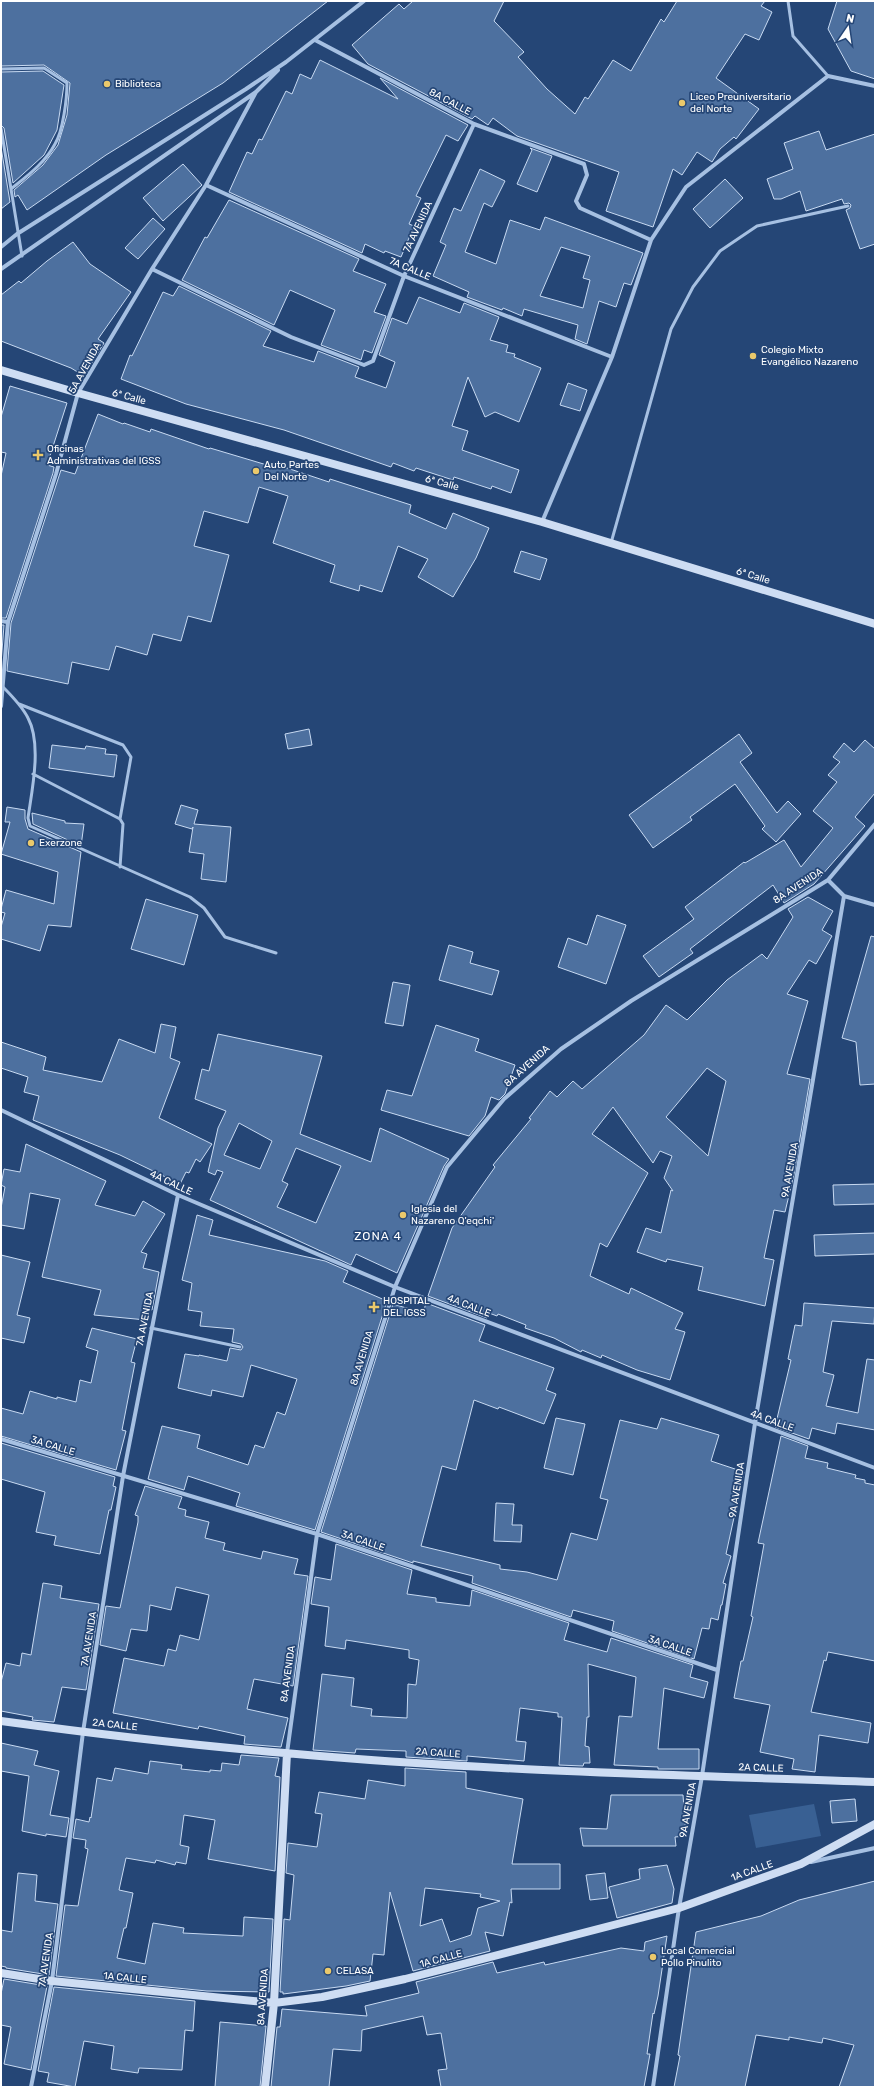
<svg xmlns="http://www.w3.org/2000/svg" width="876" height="2088" viewBox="0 0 876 2088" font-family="Rubik,sans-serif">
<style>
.green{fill:#396093}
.building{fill:#4d709f;stroke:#c8daf2;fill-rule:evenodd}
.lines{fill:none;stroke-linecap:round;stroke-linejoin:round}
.lane{stroke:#a6c0e2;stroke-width:3}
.street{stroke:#a6c0e2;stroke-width:4}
.secondary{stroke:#ceddf3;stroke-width:8}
.poi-dot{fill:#ebc96b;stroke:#254676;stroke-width:1.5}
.labels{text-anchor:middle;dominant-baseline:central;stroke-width:3.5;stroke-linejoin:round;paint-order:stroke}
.poi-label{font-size:10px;fill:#fff;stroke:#254676;text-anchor:start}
.street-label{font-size:10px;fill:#fff;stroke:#254676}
.quarter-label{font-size:12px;letter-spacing:1px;fill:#fff;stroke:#254676}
</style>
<rect width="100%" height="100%" fill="#254676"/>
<path class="green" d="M814 1804 821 1836 756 1848 749 1815Z"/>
<path class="building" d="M1 1H328L223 83 106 155 27 210 18 195 15 197 14 190 43 165 58 145 67 115 70 83 44 65 1 66Z
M413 1H504L494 21 524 52 518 57 547 89 575 114 585 97 588 99 613 60 631 71 661 19 664 22 677 1H765L761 6 772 12 759 40 745 34 716 78 759 109 736 139 734 137 720 149 712 162 697 152 682 175 673 169 653 227 606 211 619 172 517 136 493 118 488 125 475 116 472 119 368 64 352 45 399 4 404 9Z
M837 1H875V79L851 71 828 29Z
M320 60 398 99 380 78 468 125 458 141 446 135 416 196 421 198 409 224 414 226 401 257 385 251 384 253 365 244 362 253 229 192 247 152 252 154 259 139 262 140 286 91 292 94 300 74 311 79Z
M43 71 64 85 57 130 44 155 13 183 4 128 1 125V72Z
M819 131 826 150 875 134V244L860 249 846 210 850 208 851 205 849 203 844 204 842 199 806 211 800 191 781 199H774L767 179 793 169 784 143Z
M1 147 10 202 1 209Z
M530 148 552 156 537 192 517 184 532 150Z
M183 164 202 185 163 221 143 198Z
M480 169 505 181 492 207 484 203 465 252 496 264 510 220 540 230 545 217 643 253 631 285 624 283 616 307 599 301 587 344 575 339 578 325 524 309 522 316 503 308 502 310 467 297 469 292 433 276 446 245 440 242 454 208 461 211ZM561 247 590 256 583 278 590 280 583 308 540 296Z
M725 179 743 198 710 228 693 209Z
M229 200 359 259 353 271 386 284 374 312 386 316 372 353 364 350 361 360 321 345 335 310 290 290 274 325 182 280 205 237 207 238Z
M153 218 165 229 138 259 125 248Z
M73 242 90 264 131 292 98 339 104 343 84 376 71 368 1 341V295L19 281 21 283 47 261Z
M179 286 271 331 263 346 314 362 318 351 359 367 355 377 386 388 395 362 379 355 392 318 407 324 419 297 460 313 464 303 499 317 490 340 508 345 506 352 515 354 514 357 541 368 519 422 495 412 485 417 468 377 452 426 468 431 462 450 519 470 511 493 492 486 491 489 454 477 453 480 416 468 414 471 393 463 391 467 284 430 186 404 121 379 130 355 132 356 163 292 173 296Z
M568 383 587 390 580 411 560 405Z
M10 386 67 403 47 465 54 467 53 473 6 618H1V476L6 453 1 452V417Z
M98 414 123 424 124 423 150 432 151 429 209 449 210 448 277 468 278 465 329 482 330 479 411 505 409 513 446 529 453 513 489 528 476 558 453 597 418 577 428 559 398 546 382 592 360 585 359 591 330 582 335 565 273 543 288 496 259 487 248 523 204 511 194 546 229 555 211 622 188 616 181 641 153 634 147 655 116 646 109 670 72 662 68 684 7 671 11 623 61 470 75 474Z
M521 551 547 559 540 580 514 572Z
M1 625H4L1 664Z
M309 729 312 745 288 749 285 734Z
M739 734 752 753 740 762 777 813 788 801 801 814 776 842 762 829 765 826 735 784 690 817 692 820 653 848 629 815Z
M865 740 875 749V793L855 817 865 826 814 884 784 903 773 885 690 949 693 953 659 977 643 956 694 919 685 907 744 862 745 863 784 840 801 867 833 828 813 811 837 782 828 775 840 762 833 757 844 743 854 752Z
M52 745 85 749 86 746 106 749 105 754 117 755 114 777 49 768Z
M181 805 198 810 194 824 231 827 226 882 201 879 204 854 189 852 193 827 192 829 175 824Z
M7 807 25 810V819L28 829 81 852 71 927 48 925 40 951 1 939V927L5 913 1 912V909L6 890 54 904 58 872 1 854 10 822H5Z
M32 813 65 821V823L84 824 81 846 33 824Z
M808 897 833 911 822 930 832 936 816 964 809 960 787 994 808 1001 787 1074 810 1079 794 1174 785 1212 774 1210 764 1258 774 1260 765 1306 698 1290 703 1267 667 1259 666 1262 637 1252 646 1228 661 1233 671 1190 673 1191 664 1178 672 1156 660 1151 653 1163 613 1107 592 1134 648 1173 607 1247 600 1243 590 1276 629 1294 631 1288 683 1313 675 1329 685 1332 670 1380 637 1370 602 1355 601 1358 582 1350 581 1352 554 1338 525 1328 526 1325 498 1314 497 1316 489 1313 487 1318 428 1296 452 1228 495 1167 493 1165 531 1119 529 1118 550 1091 557 1097 573 1081 582 1089 644 1035 666 1005 687 1020 727 980 762 954 767 959 793 917 788 909ZM707 1068 726 1081 708 1156 666 1117Z
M146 899 198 915 184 965 131 949Z
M597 915 626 925 606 984 558 967 568 938 587 945Z
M871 936 875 937V1084L860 1085 856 1042 842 1038Z
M449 945 473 952 470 963 499 971 492 995 439 980Z
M393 982 410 985 403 1026 385 1023Z
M161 1024 176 1027 170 1058 180 1062 159 1118 212 1144 200 1162 196 1159 189 1173 186 1172 180 1184 120 1155 33 1120 39 1096 24 1092 28 1077 1 1068V1042L46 1057 43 1070 102 1082 119 1039 155 1053Z
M436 1025 479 1039 475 1051 515 1065 505 1094 499 1100 491 1097 485 1116 469 1136 381 1110 387 1090 412 1096Z
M218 1034 322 1056 300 1134 371 1162 380 1128 449 1159 444 1166 397 1273 356 1254 351 1265 210 1200 223 1172 217 1170 215 1175 208 1172 218 1128 226 1111 195 1099 202 1069 209 1071ZM239 1123 272 1141 260 1169 224 1155ZM296 1148 341 1166 316 1223 277 1207 288 1184 282 1181Z
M26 1144 106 1181 95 1205 135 1216 143 1201 165 1214 141 1252 147 1254 143 1268 159 1272 152 1310 149 1309 146 1320 94 1315 101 1290 42 1277 60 1199 30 1193 24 1229 1 1225V1208L5 1187 1 1185 4 1169 20 1172Z
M875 1184V1204L834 1205 833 1185Z
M197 1215 213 1220 209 1235 325 1261 348 1271 343 1282 387 1301 315 1530 236 1506 240 1493 188 1476 184 1490 148 1479 162 1426 200 1435 197 1448 248 1465 255 1445 264 1448 277 1412 285 1415 297 1379 251 1365 243 1397 212 1390 211 1396 178 1388 185 1354 199 1356V1355L227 1361 230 1348 241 1350 243 1347 241 1344 232 1342 234 1329 200 1326 202 1312 188 1310 192 1283 182 1280Z
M875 1233V1254L815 1256 814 1235Z
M1 1255 30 1262 17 1315 30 1318 24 1343 1 1338Z
M426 1303 485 1325 479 1341 554 1368 546 1390 556 1394 544 1424 499 1407 498 1409 474 1400 456 1470 442 1466 421 1546 500 1565V1569L527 1572 557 1580 571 1533 597 1540 608 1500 600 1498 620 1420 657 1429 661 1418 719 1435 711 1461 744 1472 726 1554 731 1556 723 1583 726 1584 722 1605H721L718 1620 711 1618 709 1629 702 1628 694 1659 612 1631 614 1621 573 1610 571 1617 472 1583 473 1576 413 1561V1563L321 1532 393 1304 423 1313Z
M804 1303 875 1308 874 1324 832 1321 823 1372 834 1375 826 1406 858 1413 867 1359 875 1360V1430L837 1423 835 1434 812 1428 809 1439 775 1427 791 1360 788 1359 795 1325 802 1326Z
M92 1328 137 1339 131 1362 135 1363 122 1430 126 1431 116 1470 1 1436V1408L23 1414 30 1391 57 1399V1397L76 1402 80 1380 91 1383 98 1351 86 1347Z
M556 1418 585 1424 573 1475 544 1468Z
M781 1436 808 1446 805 1458 828 1463 827 1468 856 1475 855 1478 865 1480V1483L875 1485V1661L828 1652 826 1661 824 1660 811 1712 871 1723 868 1743 819 1735 815 1772 792 1769 794 1759 760 1752 770 1705 734 1698 741 1661H743L753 1617 751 1616 764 1544 758 1543Z
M1 1443 115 1477 113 1486 116 1487 111 1510H109L100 1554 54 1545 56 1536 36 1532 45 1492 1 1479Z
M145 1486 182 1497 178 1508 186 1510 185 1516 209 1522 205 1538 225 1543 223 1550 261 1559 263 1551 298 1559 294 1574 308 1576 293 1686 254 1679 247 1709 288 1718 281 1747 244 1744 245 1736 199 1726 198 1729 113 1713 124 1658 164 1666 168 1649 176 1651 180 1635 199 1640 209 1595 176 1587 171 1610 150 1605 147 1631 131 1629 126 1651 100 1645 106 1606 120 1608 138 1522V1516L135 1515Z
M496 1503 514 1504 512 1525H522L521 1542 494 1541Z
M336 1544 412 1570 407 1594 436 1598V1602L470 1606 472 1590 569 1623 564 1640 607 1652 611 1638 693 1665 690 1677 708 1682 704 1698 664 1688 658 1749H699V1769H658V1767L614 1765 619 1716 632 1717 636 1677 588 1664 589 1717H587L585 1746 589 1747 590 1763H584L583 1766 559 1765 562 1717H558V1713L520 1708 516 1741 526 1742 524 1761 467 1756V1761L406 1757V1751L356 1749 355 1753 313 1750 322 1674 354 1678 351 1706 372 1709 371 1716 407 1718 408 1684 416 1685 419 1660 409 1658V1650L346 1640 345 1649 325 1646 329 1607 311 1604 315 1577 331 1580Z
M43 1583 62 1586 60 1598 99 1604 86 1690 62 1687 54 1722 32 1720 33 1717 1 1711V1682L6 1663 20 1666 22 1653 31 1655Z
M1 1743 38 1751 34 1765 59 1771 50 1815 69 1818 66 1837 46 1834V1836L22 1831 29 1776 1 1771Z
M241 1755 279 1758 275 1776 280 1777 275 1871 208 1859 215 1820 184 1815 180 1845 189 1847 186 1864 176 1862 175 1865 156 1860 155 1863 126 1858 119 1890 133 1893 126 1928H124L117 1958 145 1964 153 1923 184 1928 183 1933 243 1936 244 1917 273 1919 269 1992 207 1991 56 1976 65 1905 78 1906 88 1849 85 1848 86 1840 73 1838 76 1819 89 1822 90 1817 91 1818 97 1778 112 1781 115 1768 148 1774 150 1761 182 1765 181 1769 210 1772V1770L221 1771 222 1763 239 1765Z
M405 1768 466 1772V1788L523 1799 512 1864H560V1889H511L512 1903 510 1902 503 1936 485 1932 490 1951 413 1971 390 1892 384 1955 373 1954 370 1981 346 1986 283 1994V1992H280L284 1919 290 1920 294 1875 286 1873 288 1843 317 1847 322 1814 315 1813 319 1792 365 1799 368 1780 405 1786ZM425 1888 481 1894 480 1897 500 1901 478 1908 471 1935 450 1942 442 1919 420 1926Z
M611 1795H683L686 1836 675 1837 676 1846H583L580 1828 607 1829Z
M855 1799 857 1821 832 1823 830 1801Z
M667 1865 674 1889 672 1903 617 1918 609 1887 640 1879 639 1869Z
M18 1873 37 1875 35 1901 58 1904 49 1975 6 1968V1967L1 1966V1930L12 1932Z
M605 1873 608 1898 590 1900 586 1875Z
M875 1881V2087H839L854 2045 823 2038 822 2043 789 2037V2040L756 2035 745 2087H674L680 2056 678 2055 696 1932 761 1916 799 1900Z
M667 1936 658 1996 654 2014 653 2013 647 2054H650L644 2087H441L438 2070 447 2069 441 2033 427 2035 423 2016 362 2030 361 2051 333 2049 329 2087H271L277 2027H280L282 2009 367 2016 365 2006 419 1993 416 1982 493 1962 497 1973 544 1962 545 1965 621 1948 644 1951 645 1942Z
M4 1979 47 1986 31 2070 4 2064 11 2027 1 2025V1994Z
M54 1987 195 2001 193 2031 185 2030 182 2070 139 2068 138 2073 111 2069 114 2046 84 2041 75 2087 47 2082 49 2073 38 2071Z
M220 2022 266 2026 260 2087H215Z"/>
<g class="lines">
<path class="lane" d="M788 1 793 36 828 76
M1 69 44 68 67 83C67 99 63 131 55 144 45 163 27 176 11 189
M1 128 22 256
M611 543 671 329 693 287 720 251 757 226 848 206
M3 687C12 696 22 706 28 718 42 744 32 790 28 818L30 826 190 897 204 908 225 937 276 953
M19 704 123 745 131 757 120 819
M33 774 120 819 123 824 120 867
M151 1328 240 1347"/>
<path class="street" d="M315 40 474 124 584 164 587 175 576 201 580 208 651 240
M206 185 404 276 612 357
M1 247 17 234 246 89 286 62 364 1
M1 269 256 92 278 70
M152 269 291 337 364 365 373 361 404 276 474 124
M542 522 612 357 651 240 686 187 828 76 875 86
M1 621 8 622
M1 706 8 622 56 474 78 393 152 269 206 185 256 92
M828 880 844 896 875 905
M1 1110 178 1195 395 1287 875 1468
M1 1439 317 1534 717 1670
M287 1753 317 1534 395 1287 447 1167 504 1099 561 1049 631 1001 828 880 875 824
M811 1862 875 1848
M31 2087 52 1981 83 1732 123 1476 178 1195
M653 2087 679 1908 702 1776 755 1423 844 896"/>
<path class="secondary" d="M1 370 78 393 542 522 875 624
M1 1721C96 1734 190 1745 285 1753 481 1771 679 1775 875 1782
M1 1973 52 1981 274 2003 322 1997 405 1979 679 1908 801 1864 875 1824
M265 2087 274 2003 287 1753"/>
</g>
<g class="poi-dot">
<circle cx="107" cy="84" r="4"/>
<circle cx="682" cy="103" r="4"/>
<circle cx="753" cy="356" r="4"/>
<path d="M36 449h4v4h4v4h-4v4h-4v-4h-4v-4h4z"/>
<circle cx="256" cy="471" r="4"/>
<circle cx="31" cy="843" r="4"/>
<circle cx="403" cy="1215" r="4"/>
<path d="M372 1301h4v4h4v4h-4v4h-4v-4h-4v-4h4z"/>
<circle cx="653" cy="1957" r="4"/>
<circle cx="328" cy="1971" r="4"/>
</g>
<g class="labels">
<g class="poi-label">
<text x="115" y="84">Biblioteca</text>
<text x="690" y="97">Liceo Preuniversitario<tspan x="690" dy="12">del Norte</tspan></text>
<text x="761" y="350">Colegio Mixto<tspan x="761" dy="12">Evangélico Nazareno</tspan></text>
<text x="47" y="449">Oficinas<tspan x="47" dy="12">Administrativas del IGSS</tspan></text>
<text x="264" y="465">Auto Partes<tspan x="264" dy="12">Del Norte</tspan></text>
<text x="39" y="843">Exerzone</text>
<text x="411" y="1209">Iglesia del<tspan x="411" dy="12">Nazareno Q'eqchi'</tspan></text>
<text x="383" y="1301">HOSPITAL<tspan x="383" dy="12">DEL IGSS</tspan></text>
<text x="661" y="1951">Local Comercial<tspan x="661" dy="12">Pollo Pinulito</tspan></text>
<text x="336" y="1971">CELASA</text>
</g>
<g class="street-label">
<text transform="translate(450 102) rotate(28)">8A CALLE</text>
<text transform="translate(418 227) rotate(-65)">7A AVENIDA</text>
<text transform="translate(410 269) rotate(23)">7A CALLE</text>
<text transform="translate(85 368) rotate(-61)">5A AVENIDA</text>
<text transform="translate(129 397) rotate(15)">6ª Calle</text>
<text transform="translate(442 483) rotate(15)">6ª Calle</text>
<text transform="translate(753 576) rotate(17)">6ª Calle</text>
<text transform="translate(798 886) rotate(-33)">8A AVENIDA</text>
<text transform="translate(527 1066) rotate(-42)">8A AVENIDA</text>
<text transform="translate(790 1170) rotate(-80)">9A AVENIDA</text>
<text transform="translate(171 1183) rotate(25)">4A CALLE</text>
<text transform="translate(469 1306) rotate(21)">4A CALLE</text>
<text transform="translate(145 1319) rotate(-79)">7A AVENIDA</text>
<text transform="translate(362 1358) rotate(-73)">8A AVENIDA</text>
<text transform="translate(772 1421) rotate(20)">4A CALLE</text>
<text transform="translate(53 1446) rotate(17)">3A CALLE</text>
<text transform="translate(737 1490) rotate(-81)">9A AVENIDA</text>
<text transform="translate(363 1541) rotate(19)">3A CALLE</text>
<text transform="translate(89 1639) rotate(-81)">7A AVENIDA</text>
<text transform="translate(670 1646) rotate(19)">3A CALLE</text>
<text transform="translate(288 1674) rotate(-82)">8A AVENIDA</text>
<text transform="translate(115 1725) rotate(6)">2A CALLE</text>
<text transform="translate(438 1753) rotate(4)">2A CALLE</text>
<text transform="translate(761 1768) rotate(2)">2A CALLE</text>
<text transform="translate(688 1810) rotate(-80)">9A AVENIDA</text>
<text transform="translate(752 1871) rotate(-20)">1A CALLE</text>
<text transform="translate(441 1959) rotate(-15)">1A CALLE</text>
<text transform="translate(46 1960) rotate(-82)">7A AVENIDA</text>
<text transform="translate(125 1978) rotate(6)">1A CALLE</text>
<text transform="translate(263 1997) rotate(-86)">8A AVENIDA</text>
</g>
<g class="quarter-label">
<text x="378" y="1236">ZONA 4</text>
</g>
</g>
<rect width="876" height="2088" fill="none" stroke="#ffffff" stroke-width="4"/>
<g transform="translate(848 28) rotate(13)" stroke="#254676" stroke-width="3" paint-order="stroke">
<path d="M0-3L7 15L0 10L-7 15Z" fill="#ffffff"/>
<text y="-6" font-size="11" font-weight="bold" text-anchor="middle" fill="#ffffff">N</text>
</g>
</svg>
